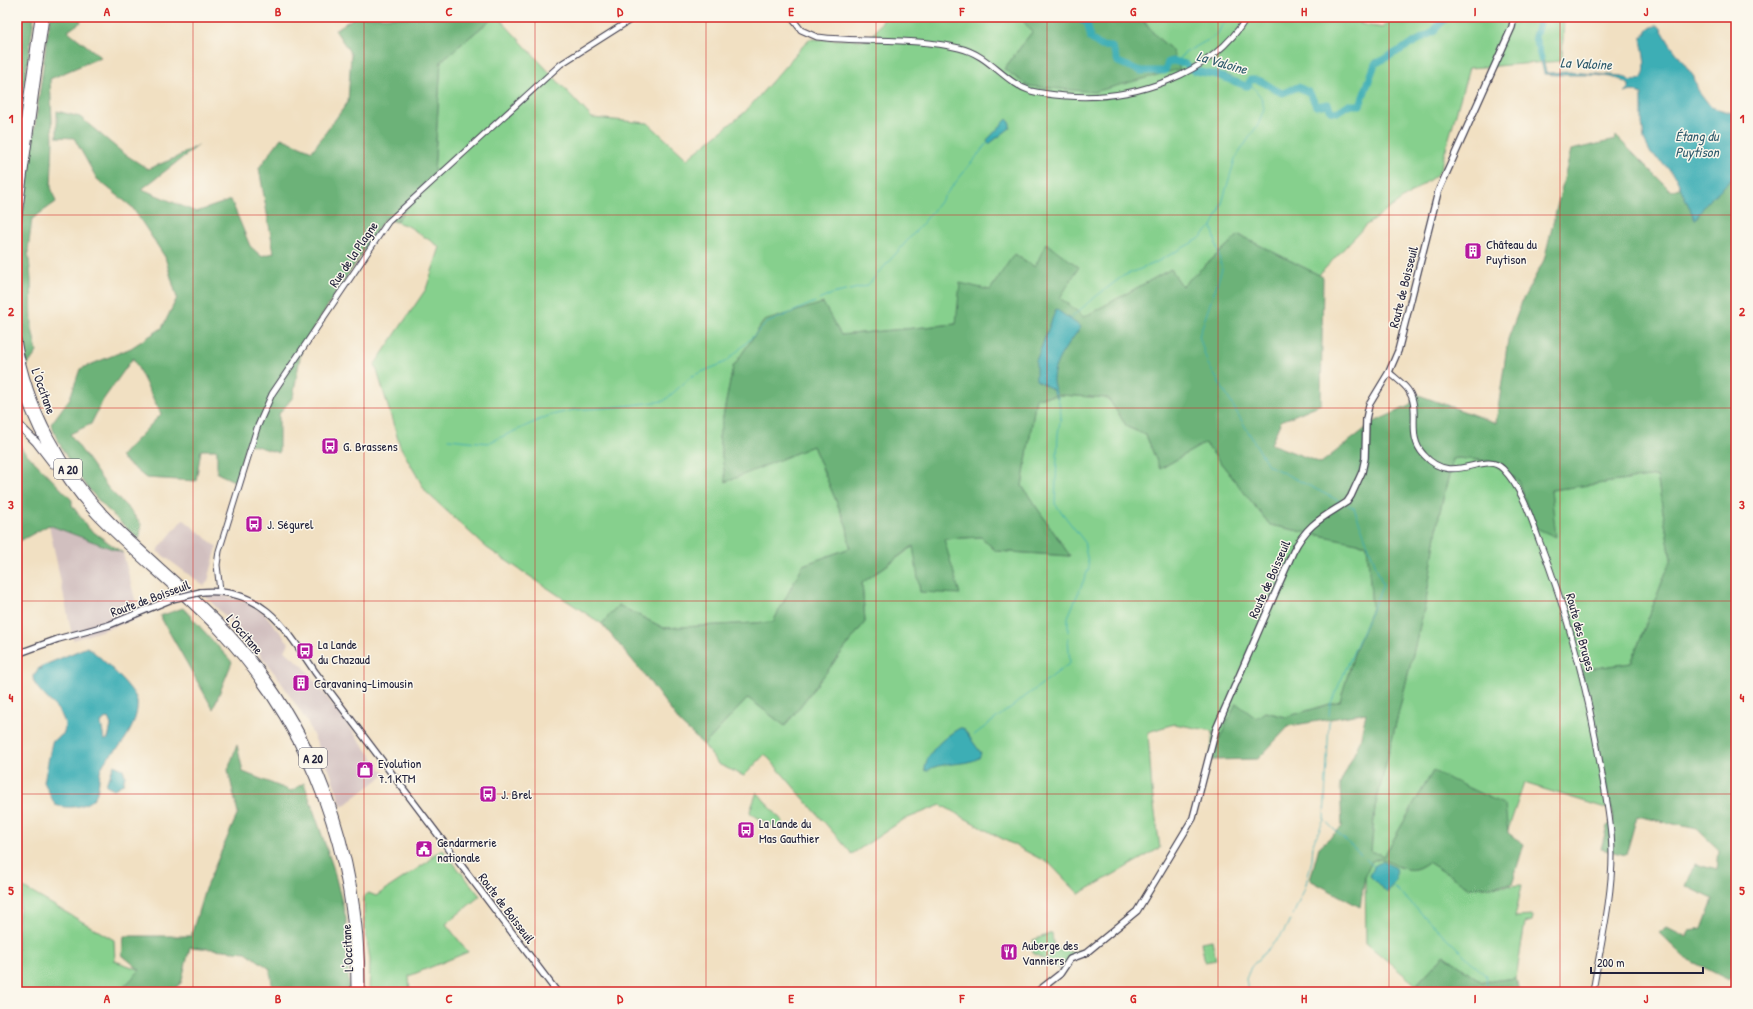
<svg xmlns="http://www.w3.org/2000/svg" width="1753" height="1009" viewBox="0 0 1753 1009" font-family="'Patrick Hand',sans-serif">
<style>
.industrial{fill:#d1bfbf}
.green{fill:#86d08d;stroke:#547964}
.forest{fill:#6cb278;stroke:#476a5a}
.water{fill:#3daeb5;stroke:#306878;fill-rule:evenodd}
.lines{fill:none;stroke-linecap:round;stroke-linejoin:round}
.stream{stroke:#3daeb5;stroke-width:1}
.river{stroke:#3daeb5;stroke-width:7}
.tertiary-casing{stroke:#413e4f;stroke-width:7}
.secondary-casing{stroke:#413e4f;stroke-width:8}
.motorway-casing{stroke:#413e4f;stroke-width:9}
.tertiary{stroke:#fff;stroke-width:5}
.secondary{stroke:#fff;stroke-width:5.5}
.motorway{stroke:#fff;stroke-width:7}
.secondary-bridge-casing{stroke:#413e4f;stroke-width:8;stroke-linecap:butt}
.secondary-bridge{stroke:#fff;stroke-width:5.5}
.grid{fill:none;stroke:#d62828;stroke-width:1;stroke-opacity:0.55}
.labels{text-anchor:middle;dominant-baseline:central;stroke-width:3;stroke-linejoin:round;paint-order:stroke}
.shield{fill:#fbf7ec;stroke:#636270;stroke-width:1}
.shield-label{font-size:12px;font-weight:bold;fill:#22223b}
.poi-label{font-size:13px;fill:#22223b;stroke:#fbf7ec;text-anchor:start}
.street-label{font-size:13px;fill:#22223b;stroke:#fbf7ec}
.water-label{font-size:14px;font-style:italic;fill:#2d5a6c;stroke:#fbf7ec}
.neatline{fill:none;stroke:#d62828;stroke-width:1.5}
.grid-label{font-size:13px;text-anchor:middle;font-weight:bold;fill:#d62828}
</style>
<rect width="100%" height="100%" fill="#fbf7ec"/>
<filter id="ink" filterUnits="userSpaceOnUse"><feTurbulence type="fractalNoise" baseFrequency=".025" numOctaves="2"/><feDisplacementMap in="SourceGraphic" scale="8" xChannelSelector="R" yChannelSelector="G"/><feConvolveMatrix kernelMatrix="1 2 1 2 8 2 1 2 1" color-interpolation-filters="sRGB"/></filter>
<filter id="wash" filterUnits="userSpaceOnUse"><feTurbulence type="fractalNoise" baseFrequency=".012" numOctaves="4" result="noise"/><feDisplacementMap in="SourceGraphic" scale="16" xChannelSelector="R" yChannelSelector="G"/><feGaussianBlur stdDeviation="0.9" result="paint"/><feColorMatrix in="noise" values="0 0 0 0 0 0 0 0 0 0 0 0 0 0 0 0 0 1.4 0 .05"/><feComposite in="paint" operator="in"/></filter>
<g filter="url(#wash)">
<rect width="100%" height="100%" fill="#f1e0c2"/>
<path class="industrial" d="M183 519 217 547 208 581 204 586 157 551Z
M49 525 123 553 140 618 73 640Z
M206 594 223 595 246 602 264 613 289 643 285 651 304 667 385 774 342 807 330 772 307 722 279 679 247 638 206 597Z"/>
<path class="green" d="M494 17H498L592 118 648 123 687 159 745 112 809 39 870 40 885 17H1028L1032 32 1004 69 1171 49C1159 40 1149 30 1142 17H1325L1344 21 1340 17H1366L1360 24 1383 28 1393 17H1564L1562 61 1469 68 1439 173 1365 226 1319 275 1239 235 1182 286 1171 269 1084 317 1060 298 1035 267 1015 254 990 290 956 324 840 335 764 321 733 367 719 437 726 481 813 446 847 527 850 548 803 565 773 622 664 628 618 605 602 624 487 548 426 492 400 446 375 364 426 289 440 247 408 226 396 222 434 172 441 61Z
M1060 395 1108 398 1127 427 1146 435 1160 469 1205 443 1270 525 1367 545 1372 608 1355 651 1340 701 1286 717 1265 712 1210 760 1213 731 1174 724 1148 732 1152 791 1160 848 1079 894 1050 864 997 836 941 805 903 820 852 854 765 754 744 776 718 764 704 745 748 698 785 726 865 622 862 583 914 546 920 592 944 539 981 537 996 551 1070 556 1022 486 1036 397Z
M1458 458 1489 461 1518 480 1534 527 1555 536 1551 490 1657 476 1671 559 1631 663 1582 670 1612 810 1524 783 1507 833 1433 771 1384 856 1371 851 1375 808 1426 601 1439 515 1453 459Z
M757 792 783 822 780 830 751 814 750 811Z
M443 850 480 896 446 924 468 952 409 976 410 992H369L370 960 364 920V896L369 893 376 896 429 861 433 855Z
M1380 858C1400 866 1409 877 1428 862L1470 888 1522 885 1515 917 1533 916 1532 921 1525 923 1516 978 1482 982 1444 955 1416 985 1366 943 1365 876 1372 861Z
M22 887 114 940 115 961 141 970 119 992H17V931Z
M1052 933 1054 950 1068 948 1069 952 1082 950V952L1060 969 1033 953 1032 942 1033 940Z
M1212 940 1216 960 1205 962 1201 942Z"/>
<path class="forest" d="M17 17H34L17 136Z
M50 17H79L81 22 68 31 101 57 50 79 53 139 51 187 56 202 32 219 28 250 31 279 32 329 37 352 27 366 21 335 17 294 18 250Z
M355 17H494L441 61 434 172 396 222 385 218 302 346 293 397 279 414V453L246 443 236 482 217 473V450H201L196 481 146 478 120 457 161 414 133 358 103 400 91 424 70 434 108 488 130 510 141 524 140 540C100 505 71 475 51 424L70 398 80 369 131 348 162 328 177 298 165 257 132 207 97 179 74 138 57 137V111L80 117 123 153 148 169 175 158 199 145 142 189 196 212 231 200 250 246 261 256 274 253 259 168 281 138 312 151 348 102 351 54 335 30Z
M1020 17H1142L1146 25 1159 39 1171 49 1180 69 1094 92 1028 86 1004 69 1032 32Z
M1616 136 1671 191 1714 175 1736 152V943L1732 952 1736 954V975L1732 973 1729 980 1685 958 1659 933 1667 927 1687 937 1689 931 1702 929 1713 899 1686 886 1695 864 1717 870 1719 850 1697 829 1637 816 1626 855 1601 849 1607 826 1613 822 1612 810 1581 670 1631 663 1671 559 1657 476 1551 490 1556 537 1534 527 1518 480 1489 461 1458 458 1453 459 1439 515 1426 601 1375 808 1371 851 1384 856 1433 771 1505 805 1508 833 1524 844 1512 884 1470 888 1428 862C1409 877 1400 866 1380 858L1372 861 1365 876 1360 907 1310 880 1319 847 1342 827 1340 784 1360 741 1366 713 1289 726 1258 759 1210 760 1236 703 1256 718 1265 712 1286 717 1340 701 1355 651 1372 608 1367 545 1270 525 1205 443 1160 469 1146 435 1127 427 1108 398 1060 395 1036 398 1022 486 1070 556 996 551 981 537 944 539 960 594 920 592 913 546 862 583 865 622 785 726 748 698 704 745 681 724 643 673 602 624 618 605 664 628 773 622 803 565 850 548 847 527 813 446 726 482 719 437 733 367 764 321 823 303 841 335 956 324 960 283 990 290 1014 254 1035 267 1046 243 1079 267 1060 298 1084 317 1171 269 1182 286 1239 235 1323 277 1321 404 1281 421 1271 444 1321 463 1374 422 1409 406 1416 394 1496 423 1508 339 1523 299 1544 260 1571 150 1615 140Z
M17 438 22 449 72 500V505L88 528 123 553 49 525 18 542 17 545Z
M183 608 232 662 213 709 160 616Z
M237 745 243 772 291 791 304 783 333 867 346 918 349 992H273L270 969 246 952 190 947 181 983 171 992H119L140 970 122 955 124 936H191L205 889 238 813 228 770Z
M1444 955 1482 982 1516 978 1519 992H1410Z"/>
<path class="water" d="M1081 17 1084 19H1089C1089 28 1089 41 1100 44 1105 45 1108 44 1113 45L1120 62C1134 66 1150 75 1165 69L1166 60 1171 58 1187 64 1170 61 1168 62 1165 71C1156 73 1123 69 1117 61 1114 57 1115 51 1112 47L1101 46 1091 39 1087 22 1082 21Z
M1446 17H1448L1442 21 1435 31 1375 64 1360 105H1348L1337 112 1332 111 1328 104 1316 106C1312 100 1311 93 1304 89 1294 84 1290 94 1281 92 1268 90 1264 77 1250 80L1248 86H1246C1229 79 1213 74 1195 71L1197 69C1206 73 1208 71 1216 73 1226 74 1237 79 1245 84L1250 78C1268 74 1269 89 1280 91 1288 93 1294 82 1303 87 1311 91 1311 98 1316 104L1330 103 1333 110 1336 111 1345 104H1359L1375 60 1383 59 1416 38 1433 31 1441 20Z
M1539 17H1541L1535 37 1539 53 1542 54 1546 73 1569 72 1623 76 1631 81 1641 79C1649 70 1642 49 1641 38L1650 28 1657 25 1660 27 1670 44 1694 77 1698 90 1711 107 1736 114V175L1707 202 1695 220 1676 178 1664 164 1651 154 1644 140 1642 123V94L1632 91 1624 93 1629 89V85C1614 70 1565 77 1544 74L1538 48 1532 36Z
M1007 119 1010 122V128L989 144 987 140Z
M1056 309 1081 327C1069 344 1054 359 1053 380 1053 387 1058 394 1057 398L1052 389 1036 380V361Z
M87 647C98 654 136 690 137 701 139 716 129 735 120 746 114 752 105 759 102 767 97 777 101 791 93 799 83 808 67 809 55 805L44 782 52 742 63 734C74 711 32 694 33 676L39 668 41 670 40 667ZM108 718 111 725 108 739 104 740 101 723 104 719Z
M960 728H963L981 753 979 758C963 767 938 761 927 771L925 770C925 752 947 735 960 728Z
M114 765 123 769 125 775 123 784 114 789 106 785 109 776 112 777 110 774Z
M1382 861 1396 868C1399 878 1392 885 1387 893L1370 876 1376 863Z"/>
<g class="lines">
<path class="stream" d="M1178 62 1183 54 1217 35 1224 22 1231 17
M1250 83 1261 97 1264 108 1259 123 1235 159 1220 210 1212 226 1222 269 1199 336 1208 364 1268 465 1341 502
M819 300 832 294 867 286 923 223 989 141
M1070 319 1090 301 1123 276 1153 264 1199 239 1212 226
M1058 397 1061 415 1058 434 1055 504 1084 541 1089 568 1068 617V632
M449 439 488 443 548 416 573 410 617 407 664 401 692 376 726 362 767 323 815 302
M1329 715 1330 705 1383 585 1354 508 1348 505
M1329 721 1324 820 1361 855
M974 735 1070 663 1068 638
M1366 859 1374 867
M1392 885 1486 976 1488 992
M1293 915 1305 888 1312 860 1313 843 1324 820
M1248 992 1246 979 1251 967 1283 933 1290 920"/>
<path class="river" d="M1081 17 1082 21 1087 22 1091 39 1101 46 1112 47 1118 62 1140 71H1165L1168 62 1174 61 1185 64 1195 71 1217 75 1246 86H1248L1250 80C1263 78 1269 88 1280 92L1283 93 1298 87 1310 93 1316 106 1328 104 1331 111 1337 112 1348 105H1360L1375 64 1435 31V28L1448 17
M1541 58 1535 37 1541 17"/>
</g>
</g>
<g filter="url(#ink)">
<g class="lines">
<g class="tertiary-casing">
<path id="tertiary" d="M791 17 801 30 817 37C864 43 913 37 959 48 990 55 1003 82 1031 91 1042 94 1055 95 1067 96 1133 101 1211 76 1247 17
M1389 372C1395 378 1403 383 1408 390 1422 410 1405 435 1424 455 1453 488 1484 449 1503 469 1522 489 1530 515 1539 540 1569 616 1589 695 1602 775 1607 801 1612 828 1612 855 1612 900 1600 947 1593 992
M220 591 217 565 219 551 257 428 272 394 388 222 561 64 635 17"/>
</g>
<g class="secondary-casing">
<path id="secondary" d="M201 592C262 587 285 627 315 672L557 992
M17 654 58 639 109 625 172 599
M1037 992 1060 974 1070 959 1086 953 1137 911 1193 818 1216 729 1293 552C1307 524 1322 518 1347 502L1351 496 1362 472 1365 458 1366 419 1369 405 1389 372 1398 351 1438 192 1512 27 1514 17"/>
</g>
<g class="motorway-casing">
<path id="motorway" d="M17 174 39 17
M17 222 45 17
M17 340C28 408 62 471 111 521 146 556 185 587 220 623 317 723 362 854 361 992
M17 372C31 424 59 475 96 515 135 556 180 590 219 631 311 729 356 858 355 992
M17 423 36 442 53 464"/>
</g>
<use href="#tertiary" class="tertiary"/>
<use href="#secondary" class="secondary"/>
<use href="#motorway" class="motorway"/>
<g class="secondary-bridge-casing">
<path id="secondary-bridge" d="M172 599 201 592"/>
</g>
<use href="#secondary-bridge" class="secondary-bridge"/>
</g>
</g>
<path class="grid" d="M193 17V992M364 17V992M535 17V992M706 17V992M876 17V992M1047 17V992M1218 17V992M1389 17V992M1560 17V992M17 215H1736M17 408H1736M17 601H1736M17 794H1736"/>
<defs>
<g id="building-square" transform="scale(0.9)"><rect x="-9" y="-9" width="18" height="18" rx="4" fill="#b5179e" stroke="#fbf7ec"/><path d="M-4-6H4V6H1V3H-1V6H-4ZM-2.5-4.3h1.7v1.8h-1.7ZM.8-4.3h1.7v1.8H.8ZM-2.5-1h1.7V.8h-1.7ZM.8-1h1.7V.8H.8Z" fill="#fff"/></g>
<g id="bus-square" transform="scale(0.9)"><rect x="-9" y="-9" width="18" height="18" rx="4" fill="#b5179e" stroke="#fbf7ec"/><path d="M-5-6H5V4H4V6H2V4H-2V6H-4V4H-5ZM-3.5-4V0h7V-4ZM-3.5 1.2v1.5H-2V1.2ZM2 1.2v1.5H3.5V1.2Z" fill="#fff"/></g>
<g id="shop-square" transform="scale(0.9)"><rect x="-9" y="-9" width="18" height="18" rx="4" fill="#b5179e" stroke="#fbf7ec"/><path d="M-5-2.5h2.3a2.7 3.5 0 0 1 5.4 0H5L5.5 6h-11ZM-1.5-2.5h3a1.5 2.3 0 0 0-3 0Z" fill="#fff"/></g>
<g id="civic-square" transform="scale(0.9)"><rect x="-9" y="-9" width="18" height="18" rx="4" fill="#b5179e" stroke="#fbf7ec"/><path d="M-.6-6.5H3V-4.5H.6V-3L4-1V1h2V6H-6V1h2V-1L-.6-3ZM-1.2 2.5V6h2.4V2.5Z" fill="#fff"/></g>
<g id="restaurant-square" transform="scale(0.9)"><rect x="-9" y="-9" width="18" height="18" rx="4" fill="#b5179e" stroke="#fbf7ec"/><path d="M-5-6h1v4h1v-4h1v4h1v-4h1v5L-1.5 .5V6h-2V.5L-5-1ZM5-6V6H3V1.5H1.5Q1.5-4 5-6Z" fill="#fff"/></g>
</defs>
<g fill-rule="evenodd">
<use href="#building-square" x="1473" y="251"/>
<use href="#bus-square" x="330" y="446"/>
<use href="#bus-square" x="254" y="524"/>
<use href="#bus-square" x="305" y="651"/>
<use href="#building-square" x="301" y="683"/>
<use href="#shop-square" x="365" y="770"/>
<use href="#bus-square" x="488" y="794"/>
<use href="#bus-square" x="746" y="830"/>
<use href="#civic-square" x="424" y="849"/>
<use href="#restaurant-square" x="1009" y="952"/>
</g>
<g class="labels">
<g class="shield">
<rect x="54" y="459" width="28" height="20" rx="3"/>
<rect x="299" y="748" width="28" height="20" rx="3"/>
</g>
<g class="shield-label">
<text x="68" y="469">A 20</text>
<text x="313" y="758">A 20</text>
</g>
<g class="poi-label">
<text x="1486" y="244">Château du<tspan x="1486" dy="15">Puytison</tspan></text>
<text x="343" y="446">G. Brassens</text>
<text x="267" y="524">J. Ségurel</text>
<text x="318" y="644">La Lande<tspan x="318" dy="15">du Chazaud</tspan></text>
<text x="314" y="683">Caravaning-Limousin</text>
<text x="378" y="763">Evolution<tspan x="378" dy="15">7.1 KTM</tspan></text>
<text x="501" y="794">J. Brel</text>
<text x="759" y="823">La Lande du<tspan x="759" dy="15">Mas Gauthier</tspan></text>
<text x="437" y="842">Gendarmerie<tspan x="437" dy="15">nationale</tspan></text>
<text x="1022" y="945">Auberge des<tspan x="1022" dy="15">Vanniers</tspan></text>
</g>
<g class="street-label">
<text transform="translate(353 254) rotate(-56)">Rue de la Plagne</text>
<text transform="translate(1403 287) rotate(-76)">Route de Boisseuil</text>
<text transform="translate(44 391) rotate(70)">L'Occitane</text>
<text transform="translate(1269 579) rotate(-66)">Route de Boisseuil</text>
<text transform="translate(150 598) rotate(-20)">Route de Boisseuil</text>
<text transform="translate(1581 632) rotate(75)">Route des Bruges</text>
<text transform="translate(245 634) rotate(49)">L'Occitane</text>
<text transform="translate(507 908) rotate(53)">Route de Boisseuil</text>
<text transform="translate(347 948) rotate(-93)">L'Occitane</text>
</g>
<g class="water-label">
<text transform="translate(1222 62) rotate(16)">La Valoine</text>
<text transform="translate(1586 63) rotate(3)">La Valoine</text>
<text x="1697" y="135">Étang du<tspan x="1697" dy="16">Puytison</tspan></text>
</g>
</g>
<rect width="1753" height="1009" fill="none" stroke="#fbf7ec" stroke-width="44"/>
<path d="M1591 967v6h112v-6" fill="none" stroke="#22223b" stroke-width="2"/>
<text x="1597" y="967" font-size="12" fill="#22223b" stroke="#fbf7ec" stroke-width="3" paint-order="stroke">200 m</text>
<rect x="22" y="22" width="1709" height="965" class="neatline"/>
<g class="grid-label">
<text x="107" y="16">A</text>
<text x="278" y="16">B</text>
<text x="449" y="16">C</text>
<text x="620" y="16">D</text>
<text x="791" y="16">E</text>
<text x="962" y="16">F</text>
<text x="1133" y="16">G</text>
<text x="1304" y="16">H</text>
<text x="1475" y="16">I</text>
<text x="1646" y="16">J</text>
<text x="11" y="123">1</text>
<text x="1742" y="123">1</text>
<text x="11" y="316">2</text>
<text x="1742" y="316">2</text>
<text x="11" y="509">3</text>
<text x="1742" y="509">3</text>
<text x="11" y="702">4</text>
<text x="1742" y="702">4</text>
<text x="11" y="895">5</text>
<text x="1742" y="895">5</text>
<text x="107" y="1003">A</text>
<text x="278" y="1003">B</text>
<text x="449" y="1003">C</text>
<text x="620" y="1003">D</text>
<text x="791" y="1003">E</text>
<text x="962" y="1003">F</text>
<text x="1133" y="1003">G</text>
<text x="1304" y="1003">H</text>
<text x="1475" y="1003">I</text>
<text x="1646" y="1003">J</text>
</g>
</svg>
